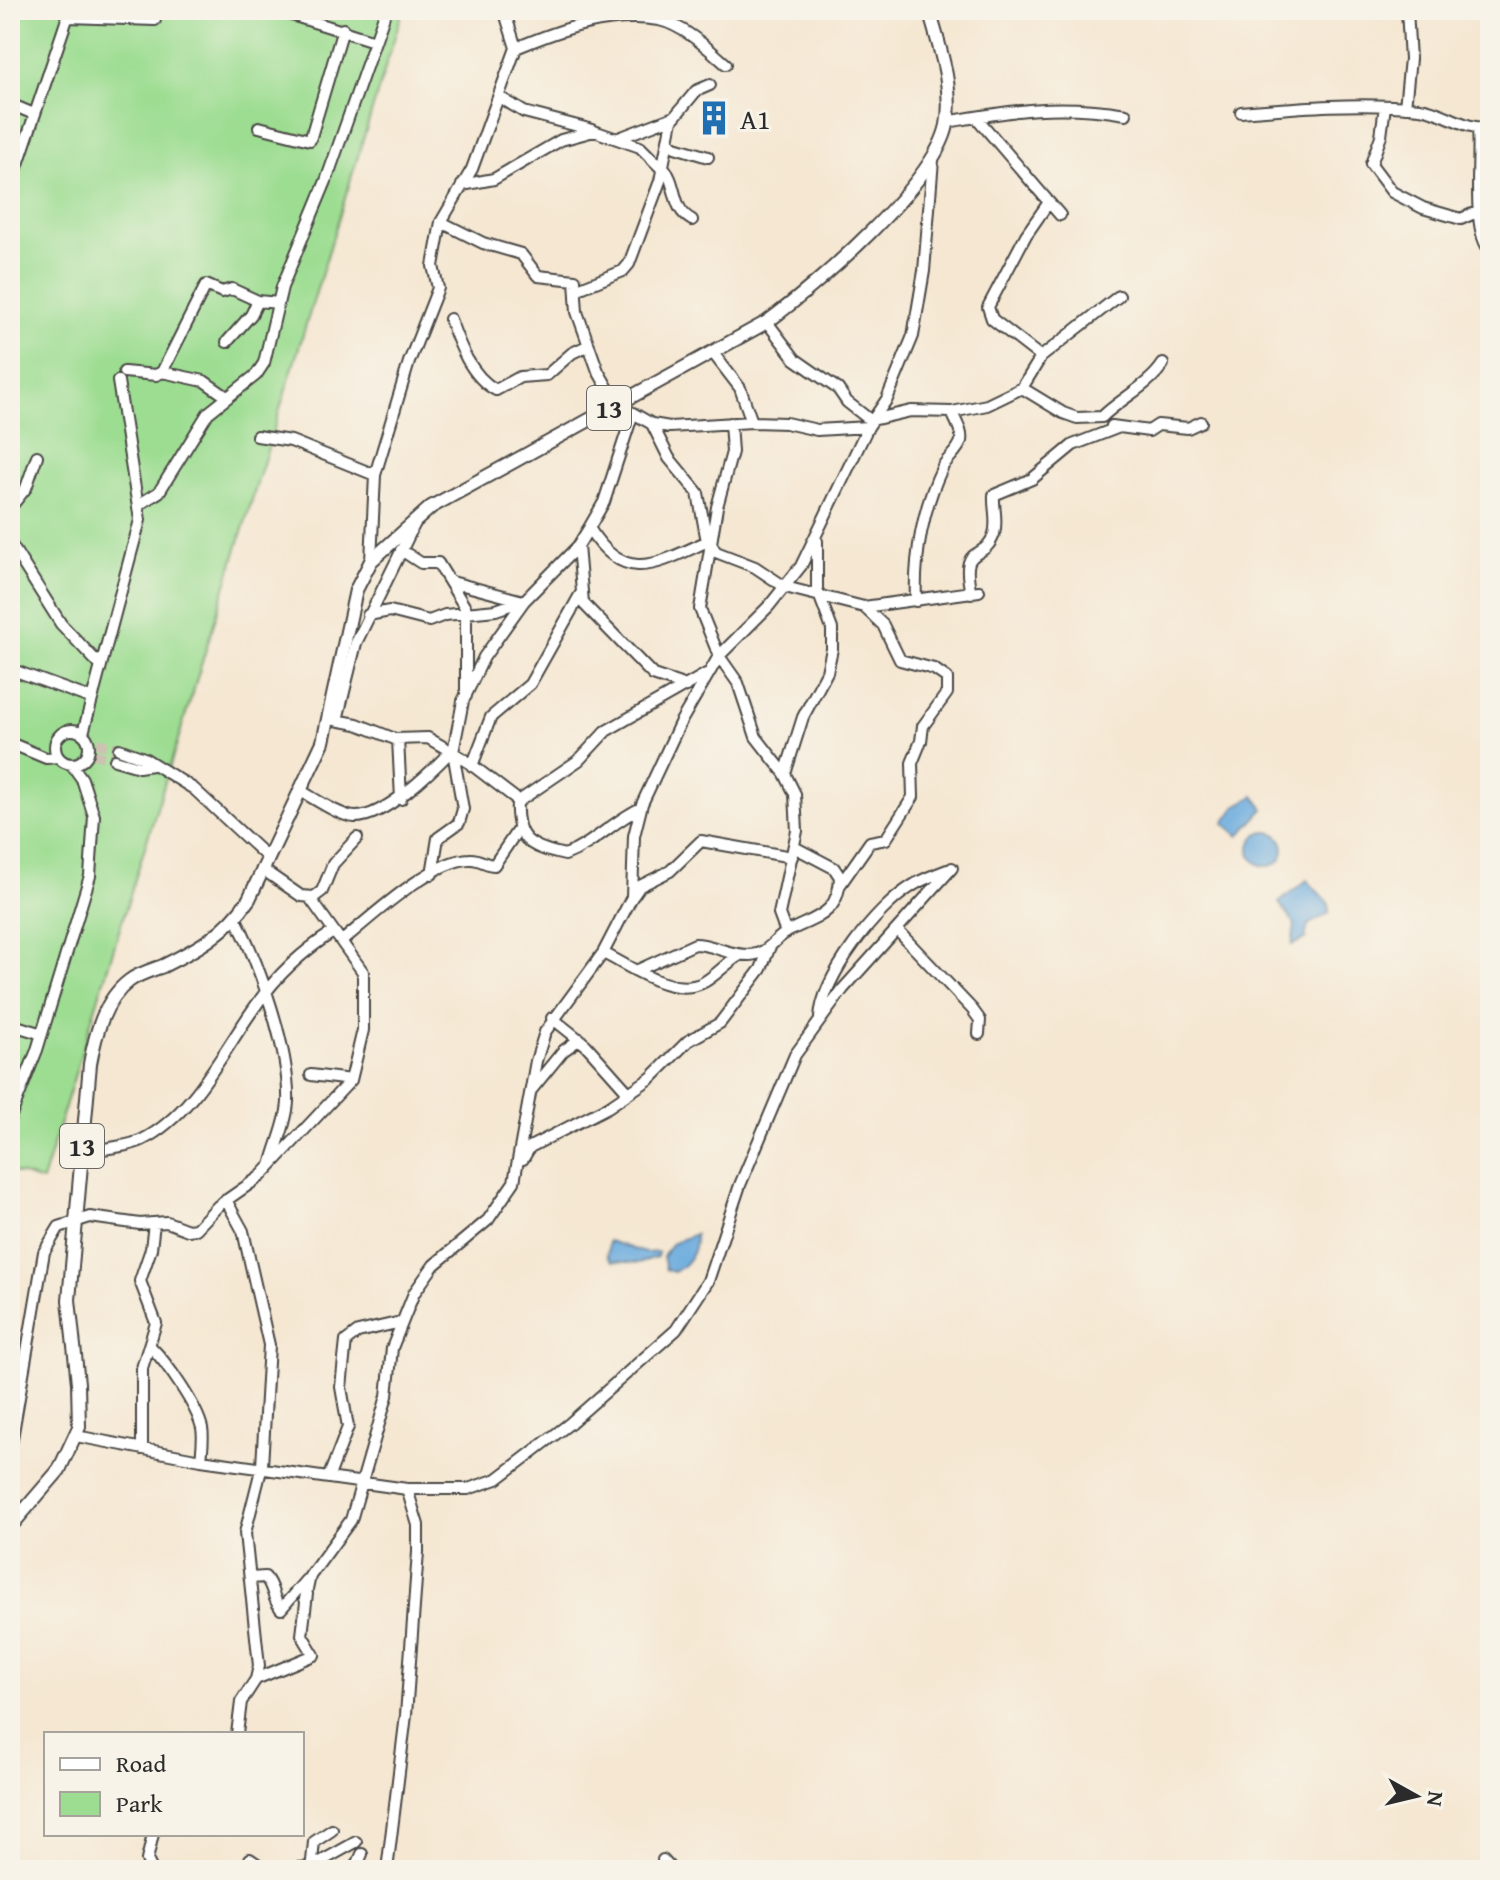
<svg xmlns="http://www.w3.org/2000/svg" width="1500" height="1880" viewBox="0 0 1500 1880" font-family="'Gentium Book Plus',serif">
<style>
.green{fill:#9ddd92;stroke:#64845e;stroke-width:2}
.water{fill:#6babde;stroke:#4b6b84;stroke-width:2}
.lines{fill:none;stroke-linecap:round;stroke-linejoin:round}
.minor-tunnel{stroke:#cdc1b1;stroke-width:10;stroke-dasharray:10 5;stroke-linecap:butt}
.minor-casing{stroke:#494744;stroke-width:14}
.major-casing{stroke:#494744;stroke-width:16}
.minor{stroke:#fff;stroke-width:10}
.major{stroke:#fff;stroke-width:12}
.labels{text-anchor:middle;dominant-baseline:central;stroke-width:6;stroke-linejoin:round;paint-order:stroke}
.shield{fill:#f7f3e8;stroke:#686764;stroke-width:2}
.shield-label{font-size:26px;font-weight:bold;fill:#2b2b2b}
.poi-label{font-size:28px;fill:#2b2b2b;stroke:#f7f3e8;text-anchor:start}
</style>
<rect width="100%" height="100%" fill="#f7f3e8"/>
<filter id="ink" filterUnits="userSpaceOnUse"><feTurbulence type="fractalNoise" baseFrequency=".0125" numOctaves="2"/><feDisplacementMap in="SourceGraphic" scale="16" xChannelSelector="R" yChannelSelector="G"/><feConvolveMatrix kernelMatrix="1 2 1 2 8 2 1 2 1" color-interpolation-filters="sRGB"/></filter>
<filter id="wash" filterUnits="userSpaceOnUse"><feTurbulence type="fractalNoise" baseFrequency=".006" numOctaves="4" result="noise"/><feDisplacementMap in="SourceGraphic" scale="32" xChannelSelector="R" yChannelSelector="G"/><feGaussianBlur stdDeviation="1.8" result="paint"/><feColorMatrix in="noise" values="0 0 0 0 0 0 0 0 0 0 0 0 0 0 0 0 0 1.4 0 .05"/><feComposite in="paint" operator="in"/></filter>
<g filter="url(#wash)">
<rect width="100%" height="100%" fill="#f5e7d2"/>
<path class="green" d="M10 10H403L42 1181 10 1171Z"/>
<path class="water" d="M1254 796 1264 809 1239 836 1224 823 1236 806Z
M1250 849a17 17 0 1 1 34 0a17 17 0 1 1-34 0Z
M1307 880 1329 904V913L1308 925 1305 939 1292 945 1295 925 1279 903Z
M695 1234C696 1252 689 1264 674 1272L666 1270 663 1257 671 1244Z
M609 1241 645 1253 658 1252 657 1257 639 1263 612 1261 607 1256Z"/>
</g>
<g filter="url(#ink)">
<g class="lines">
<path class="minor-tunnel" d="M97 743 119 749
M94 754 115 760"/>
<g class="minor-casing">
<path id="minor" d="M276 10 374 41
M69 17 155 20
M516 48C561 29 610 12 659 20 683 25 709 49 726 64
M501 98 524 112 593 130
M10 104 34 114
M1385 106 1381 136 1371 164 1392 192 1423 208 1461 219 1479 211
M1405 107 1410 59 1407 10
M1241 112C1300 107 1360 102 1420 108 1444 111 1464 130 1490 128
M976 117 1060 215
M947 122C1013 110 1059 103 1126 114
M259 127 310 140 343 29
M1478 129C1481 158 1471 232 1490 250
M619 138 674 117
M669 142 675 147 708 157
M662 165C679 185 670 208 692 220
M462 185 494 179 561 140 594 131 640 147 662 169
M10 188 70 10
M441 222 483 243 521 254 538 276 575 280 577 312 598 371 617 404 652 424 670 427 752 422 786 423 817 430 868 427 887 399 913 336 924 271 933 160
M578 289 623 271 629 264 660 181 672 120 696 91 710 85
M450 319C459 344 471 377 496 390L520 377 547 375 572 353 589 345
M767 322 795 359 838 389 847 402 870 420
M227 342 251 315 258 301
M713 353 740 388 752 422
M1041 357 992 319 988 307 1026 235 1049 202
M124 372 156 375 162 372
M1022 388 1041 357 1119 296
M227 397 204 381 162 372 206 285 222 292 232 289 258 301 278 303
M872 420 911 411 952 412 987 405 1022 388 1063 413 1077 418 1102 417C1120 399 1150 385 1163 364
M730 423 732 452 717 507 700 609 719 656 738 683 756 737 785 774 795 794 797 831 779 914 786 933
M652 424 669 458 698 493 706 536 716 552 755 567 785 587 864 607 883 625 900 660 934 669 947 678V693L923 726 921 741 912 763 913 797 886 839 870 842 840 885
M1112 426 1149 431 1158 425 1188 428 1201 422
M257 436 291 441 375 475
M140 504 159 492 208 413 256 375 264 363 282 287 326 181 386 10
M10 508 26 488 37 456
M589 528C625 586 657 564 708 541
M10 543 61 624 99 664
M578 546 583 603 653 675 686 686
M401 550 421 563H438L466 609V696
M371 561 375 475 409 362 438 288 433 266 441 222 472 169 516 48 504 10
M452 582 523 601
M971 593C959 541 984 564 994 534 998 521 993 508 994 495L1032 479 1073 445 1117 428
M916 601C914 556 923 507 943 466 948 458 959 450 961 441 963 431 955 421 952 412
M864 607 979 591
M368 615 390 611 429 621 445 615 496 610 522 601
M10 669 90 698
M330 719 357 724 395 739 428 738 464 759 519 801 579 760 606 731 706 674
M337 720 356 643 415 523
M55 747a17 17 0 1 1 34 0a17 17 0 1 1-34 0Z
M83 733 140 520 118 381
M398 739 401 799
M10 743 46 758 58 757
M119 749 144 758 194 789 267 857
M115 760 139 767 152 765
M472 766 491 717 530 684 580 595
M785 774 803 717 827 672 832 649V629L817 589V541
M299 790C314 798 339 816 355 817 384 818 432 771 451 751
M517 801C515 839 528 847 565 855 594 844 613 821 641 808
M262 869 301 896 314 897 322 891 333 864 357 838
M432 874 438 838 459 823 463 809 453 752 463 701 484 657 524 601 578 546 589 528 604 502 633 413
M633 896 640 886 670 871 701 841 792 857
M236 919C259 963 290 1051 288 1102 287 1122 277 1143 272 1162
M897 930 972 1009 980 1020 979 1034
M342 941C370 918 433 859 470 859 479 858 485 865 494 865L517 831
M603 953C630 966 674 999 704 982 717 975 727 962 740 955
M638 970 695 944C713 944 726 955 750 955 768 954 773 940 787 932 814 917 839 916 840 877L834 868 794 847
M552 1018 586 1045 627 1091
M820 1018C822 977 876 908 912 886 922 879 935 875 947 870
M10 1024 42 1034
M311 1075 351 1080
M532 1089 563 1051 580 1039
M10 1118 37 1050 90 876 94 816 82 779 72 765
M82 1153C100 1148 126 1148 142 1140 195 1113 223 1050 257 1004 277 975 303 951 333 932
M523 1159 530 1147 608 1107 651 1078 688 1041 720 1023 761 969 769 949
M226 1200 243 1231 269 1345 262 1466 245 1533 259 1666 256 1679 241 1702 237 1734
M151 1347C167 1363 197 1406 202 1428 204 1438 202 1449 201 1460
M76 1436 201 1460 407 1489H468L497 1479 569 1424 676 1330 708 1281 740 1185 795 1055 843 989 952 868
M142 1449V1368L156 1323 140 1281 151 1249 154 1223
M10 1450 44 1252 59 1227 90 1217 140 1224 167 1222 188 1230 196 1229 218 1206 261 1176 351 1080 363 1030V972L310 898
M329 1476 348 1427 341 1387 346 1341 358 1332 401 1322
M250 1578 265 1577C274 1587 272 1599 281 1609L306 1580
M305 1599 310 1576 351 1520 387 1396 392 1348 414 1293 434 1265 488 1220 514 1182 536 1061 545 1032 603 953 632 897 634 836 642 804 680 723 719 656 769 606 801 566 868 427
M256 1679 314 1655 302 1635 307 1594
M250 1859 266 1870
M663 1860 672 1870
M10 1863 19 1870
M152 1870 147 1860 153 1834
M272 1870 311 1867 356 1842
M311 1870 314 1842 332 1830
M355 1870 362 1854
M387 1870 406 1715 418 1552V1525L407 1489"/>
</g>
<g class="major-casing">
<path id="major" d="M10 1527 59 1470 79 1427 78 1383 69 1300 90 1064C95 1035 104 1000 129 981 138 974 152 970 163 966 199 948 226 933 249 899L323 742 356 590 371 561 431 507 767 322C816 286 935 183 947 125 954 87 939 46 929 10"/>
</g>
<use href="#minor" class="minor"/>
<use href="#major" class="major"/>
</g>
</g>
<defs>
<g id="building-bare" transform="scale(2.76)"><path d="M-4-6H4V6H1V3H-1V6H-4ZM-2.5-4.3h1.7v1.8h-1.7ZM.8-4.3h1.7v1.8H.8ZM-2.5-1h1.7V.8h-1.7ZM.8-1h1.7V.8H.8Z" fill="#1f6fb2" stroke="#f7f3e8" stroke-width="2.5" paint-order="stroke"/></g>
</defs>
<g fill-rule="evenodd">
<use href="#building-bare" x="714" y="118"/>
</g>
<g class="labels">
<g class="shield">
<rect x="587" y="386" width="44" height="44" rx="6"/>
<rect x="60" y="1124" width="44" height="44" rx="6"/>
</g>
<g class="shield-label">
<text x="609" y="408">13</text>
<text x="82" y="1146">13</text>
</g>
<g class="poi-label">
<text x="740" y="118">A1</text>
</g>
</g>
<rect width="1500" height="1880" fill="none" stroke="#f7f3e8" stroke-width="40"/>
<rect x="44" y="1732" width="260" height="104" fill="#f7f3e8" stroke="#a5a39c" stroke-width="2"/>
<rect x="60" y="1758" width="40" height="12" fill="#ffffff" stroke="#a5a39c" stroke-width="2"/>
<text x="116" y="1772" font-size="24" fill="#2b2b2b">Road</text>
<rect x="60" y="1792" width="40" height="24" fill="#9ddd92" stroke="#a5a39c" stroke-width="2"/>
<text x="116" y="1812" font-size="24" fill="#2b2b2b">Park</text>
<g transform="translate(1416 1796) rotate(98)" stroke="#f7f3e8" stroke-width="6" paint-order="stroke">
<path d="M0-6L14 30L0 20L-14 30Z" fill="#2b2b2b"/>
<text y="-12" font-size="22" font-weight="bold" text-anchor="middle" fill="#2b2b2b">N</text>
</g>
</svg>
